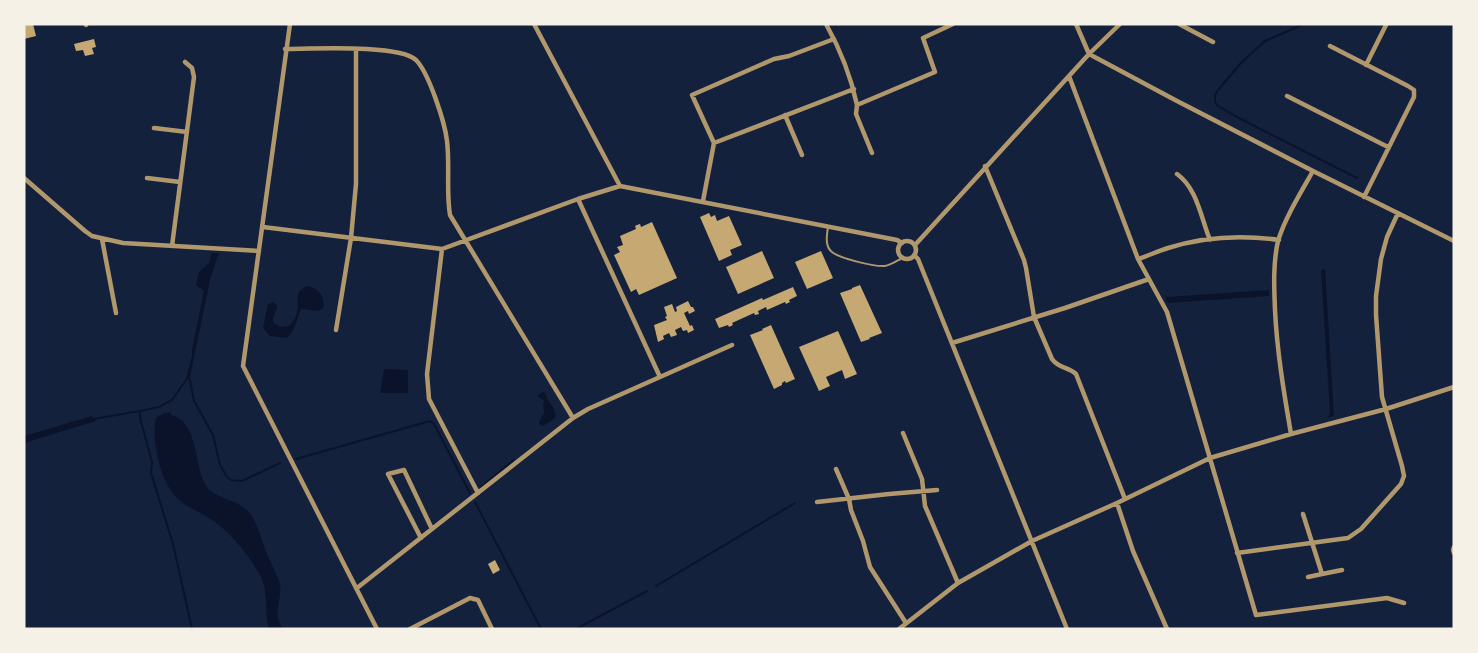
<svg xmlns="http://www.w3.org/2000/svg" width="1478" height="653" viewBox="0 0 1478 653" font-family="Montserrat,sans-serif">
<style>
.water{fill:#0b132b}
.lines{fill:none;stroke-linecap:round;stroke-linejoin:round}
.stream{stroke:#0b132b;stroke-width:2}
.building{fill:#c6a872}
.service{stroke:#b1986c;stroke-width:2}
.minor{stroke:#b1986c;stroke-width:4.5}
</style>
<rect width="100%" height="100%" fill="#14213d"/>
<path class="water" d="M212 253H219L210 280 190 377 186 378 192 356V349L204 291 196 285 199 272 209 263Z
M1325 269 1334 416 1327 418 1330 414 1321 270Z
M307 286C319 287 326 299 323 309L318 311 301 309C297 320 295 330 287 338L270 336 263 328 268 304 273 302 277 305C278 311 272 315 273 322 278 327 284 328 290 325 293 321 296 317 297 312 300 300 292 293 307 286Z
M1269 290V296L1168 303 1165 297Z
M384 369 408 370V393H380Z
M542 392 545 393C547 401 554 406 556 415L553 420 543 426 540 425 539 422 544 413 543 405 544 400 538 397V395Z
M171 412V415C200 422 193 468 207 487 215 498 238 500 248 511 257 521 260 536 265 549 270 560 275 572 280 583 283 602 271 611 283 629H269C264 612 269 591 260 575 248 554 231 533 211 519 200 512 185 507 176 497 160 480 151 440 156 418L164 413Z
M92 416 96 421 24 443V436Z"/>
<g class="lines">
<path class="stream" d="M1304 24 1265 41 1240 64 1218 90 1215 95V102L1218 106 1235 116 1357 178
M189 376 172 400 159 407 140 411V418L152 462 151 473 173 544 192 629
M189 376 194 401 213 435 220 465 227 477 231 480 242 481 280 463
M93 419 140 411
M296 459 430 421 434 424 470 493
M481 487 514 460
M475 502 541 629
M656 586 795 503
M576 629 647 591"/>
</g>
<path class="building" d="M24 24H33L36 36 24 39Z
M94 39 96 47 92 48 94 54 85 56 83 50 76 51 74 44Z
M709 213 711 217 715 215 717 221 729 216 742 245 730 250 732 255 719 261 700 217Z
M652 222 677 278 639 295 636 289 631 292 614 255 620 252 617 247 623 245 620 236 636 229 635 226 637 225 640 224 641 227Z
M762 251 774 278 738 294 726 267Z
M821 251 833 278 807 289 795 262Z
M860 285 882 333 869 338 870 339 861 342 840 293 852 289V288Z
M793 287 797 296 789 300 790 302 786 304 785 302 767 310 766 307 758 311 759 314 755 315 754 313 732 323 733 325 729 327 728 325 719 328 715 319 762 298 763 300Z
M688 301 691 307H693L695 311 689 314 688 311 684 313 690 326 692 325 694 330 688 333 687 330 683 331 681 327 675 330 677 335 671 337 669 333 663 336 664 339 658 342 654 325 667 320 665 317 667 316 664 307 672 304 675 312 677 311 676 307Z
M771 325 795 379 786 383 785 381 782 383V385L774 389 750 335 763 330 762 329Z
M838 331 857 374 845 379 842 370 826 377 830 386 819 391 799 347Z
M495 560 500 570 493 574 488 564Z"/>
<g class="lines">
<path class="service" d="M828 227C827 234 825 244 830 250 835 258 876 267 885 266 891 265 898 260 903 258"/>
<path class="minor" d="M86 24V25
M290 24 243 366 377 629
M534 24 620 186
M826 24C840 49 851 77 857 105L935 72 923 38 953 24
M1076 24 1089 54 1177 101 1313 171 1454 241
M1179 24 1213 42
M1330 46 1408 86 1414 90V97L1364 197
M285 49C311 49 399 44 416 60 429 73 445 123 447 141 450 166 446 191 450 215L573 418
M1366 65 1386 25
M1069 76 1138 259 1167 312 1256 615 1387 598 1404 603
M1287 96 1388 147
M857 105 856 114 872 153
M785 115 802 155
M154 128 187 132
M714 143 692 95 774 59 789 56 834 39
M985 166 1024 260 1026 268 1034 317 1052 359C1058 368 1068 367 1076 374L1125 499
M1177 174C1197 188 1201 218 1210 240
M24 178 85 231 92 236 123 243 259 251
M147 178 180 182
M578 199 660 377
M703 201 714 143 854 89
M263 227 442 249 578 199 620 186 897 240 902 243
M102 239 116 313
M898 250a9 9 0 1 1 18 0a9 9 0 1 1-18 0Z
M915 245 1089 54 1120 24
M172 246 194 77 192 68 185 62
M442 249 427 374 429 399 478 493
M914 255 918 259 1067 629
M1138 259C1148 256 1158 251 1168 248 1203 237 1243 235 1279 240
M336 330 351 238 356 184V49
M952 343 1065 308 1149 279
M903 433 922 479 925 506 958 583
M1291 434C1284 393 1277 352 1275 310 1274 287 1273 263 1278 241 1285 218 1301 192 1313 171
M836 469 849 499 851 510 863 541 870 567 906 623
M817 502 889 494 937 490
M1117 503 1133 551 1167 629
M1303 514 1322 574 1342 570
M421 538 388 474 404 470 432 529
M1454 547 1453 550 1454 553
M1237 553 1348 538 1361 529 1401 484 1404 476 1402 466 1382 397 1376 315V296L1381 259 1387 237 1398 213
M1308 577 1322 574
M357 588 573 418 588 409 732 345
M410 629 470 598 478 600 492 629
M899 629 958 583 1032 541 1117 503 1210 458 1291 434 1386 409 1454 387"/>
</g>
<rect width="1478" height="653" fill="none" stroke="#f6f1e7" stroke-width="51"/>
</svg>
